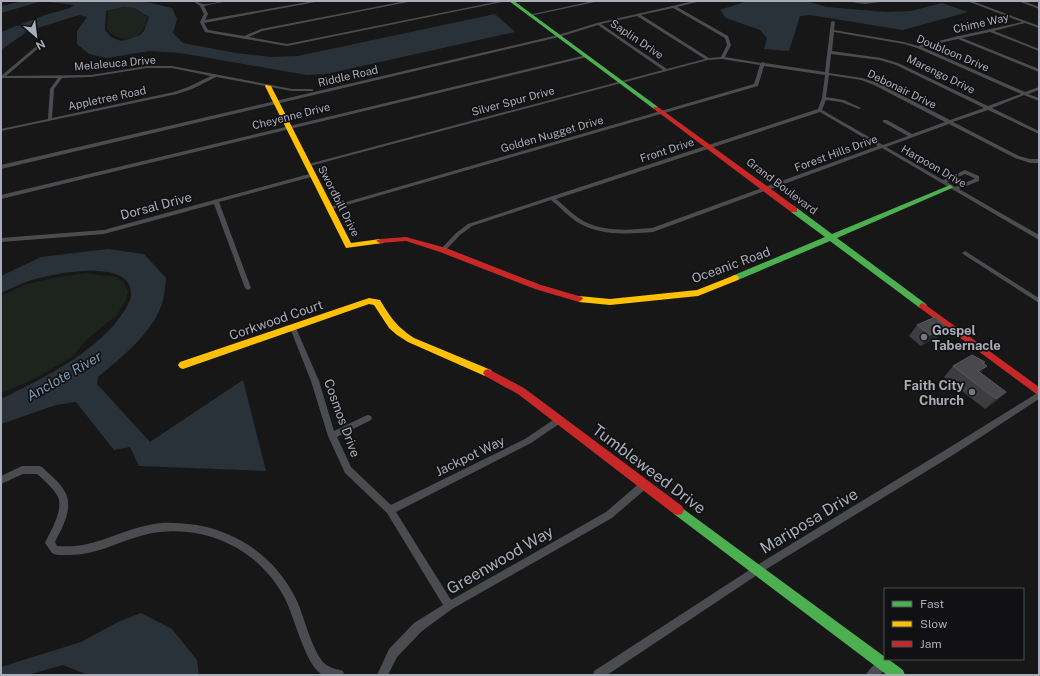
<svg xmlns="http://www.w3.org/2000/svg" width="1040" height="676" viewBox="0 0 1040 676" font-family="'Public Sans',sans-serif">
<style>
.green{fill:#1d241e}
.water{fill:#2a3239;fill-rule:evenodd}
.lines{fill:none;stroke-linecap:round;stroke-linejoin:round}
.street{fill:#4b4c50;fill-rule:evenodd}
.fast{fill:#4caf50;fill-rule:evenodd}
.slow{fill:#ffc107;fill-rule:evenodd}
.jam{fill:#c62828;fill-rule:evenodd}
.wall{fill:#3d3d3f}
.shaded-wall{fill:#29292a}
.building{fill:#49494c;stroke:#58595d}
.poi-dot{fill:#757880;stroke:#111113;stroke-width:1.5}
.labels{text-anchor:middle;dominant-baseline:central;stroke-width:3.5;stroke-linejoin:round;paint-order:stroke}
.far-street-label{font-size:11px;fill:#a8adb8;stroke:#111113}
.street-label{font-size:13px;fill:#a8adb8;stroke:#111113}
.poi-label{font-size:13px;font-weight:bold;fill:#a8adb8;stroke:#111113;text-anchor:start}
.water-label{font-size:14px;font-style:italic;fill:#7f9bb3;stroke:#111113}
.near-street-label{font-size:16px;fill:#a8adb8;stroke:#111113}
</style>
<rect width="100%" height="100%" fill="#171717"/>
<path class="green" d="M122 7 133 8 147 17C146 22 144 28 141 32 131 43 116 39 107 30L108 11Z
M86 273 116 277 123 282 128 291 126 300 117 315 86 340 72 357 32 380 1 393V296L24 285 53 278Z"/>
<path class="water" d="M24 1H142L172 8 177 19 173 33 183 43 236 53 271 57 298 56 495 14 515 32 326 74 307 75 180 53 149 51 107 58 89 54 77 44V31L87 17 79 15 28 31 1 50V32L45 15 70 8 74 5 42 1 1 13V6ZM123 7 134 8 149 17 144 31 140 35 129 39 121 41 111 37 105 30 106 11Z
M747 1H806L827 7 886 12 911 11 942 3 968 12 903 30 810 15 800 16 789 51 764 49 767 38 760 30 726 18 720 10Z
M108 249 144 254 166 278C165 285 165 293 163 300 155 331 122 357 98 377L97 384 150 442 243 380 266 471 139 466 130 447 114 450 76 402 56 405 1 424V399C44 378 110 346 130 300 132 294 131 288 128 283 114 260 44 275 23 283 16 286 8 290 1 293V276L41 257Z
M141 613 172 629 197 660 199 675H88L63 665 27 675H1V667L81 642 118 622Z"/>
<g class="lines">
<path class="street" d="M193 1C197 1 199 3 203 4 208 5 220 1 227 1L204 6 208 14 205 20 313 1H321L204 23 208 30 244 36 261 29 406 1H413L262 31 249 37 287 44 500 1H507L287 46 205 32 200 22 204 14 200 6Z
M593 1H600L530 16 528 15Z
M694 1H701L677 7 728 36 731 45 725 57 761 63 763 62 765 63 825 72 831 22 833 21 835 22 834 30 904 42 918 46 955 37 957 36H959L1022 22 967 1H972L1039 26V28L1025 23 994 31 1039 49V51L990 32 962 38 1039 69V72L958 39 922 47 1025 92 1039 87V90L1028 94 1039 98V101L1024 95 992 108 1039 131V134L988 110 953 122 1019 156 1030 159H1039V163H1030L1015 158 949 124 886 147 943 180 965 170 979 176V181L959 189 1039 235V240L882 148 653 232C628 234 599 236 577 222 568 216 560 207 551 200L472 226 460 235 445 251 443 252 440 250 456 233 468 224 818 109 822 98 825 75 764 66 758 86 333 209H329V207L754 84 760 65 722 59 708 60 310 166 308 167 305 165 663 70 598 25 559 37 1 169V165L558 35 597 23ZM673 8 725 38 727 45 721 57 709 58 641 15ZM637 16 705 59 667 69 601 24ZM834 32 904 44 917 48 1021 94 988 106 898 63 881 58 832 51ZM831 54 880 60 896 65 984 108 950 120 878 83 862 78 829 73ZM829 75 861 80 874 85 945 122 912 134 887 120H883V122L908 136 883 145 822 110 826 100 841 102 859 109 861 108 844 100 826 97ZM820 112 878 146 652 228C630 230 606 232 585 222 574 216 565 206 556 199ZM965 174 974 178V179L955 187 947 182Z
M845 1 865 2 888 1 865 4Z
M1018 1H1023L1039 7V9Z
M39 44 42 45 6 76 91 75 147 66H172L292 89H312L314 90 312 91H292L216 77 192 89 177 94 1 131V129L48 119 50 89 58 78H3L1 79V76ZM147 68H172L211 76 188 87 174 92 52 118 54 89 62 78 91 77Z
M586 55 588 56 587 57 1 199V195Z
M313 173 315 174V176L219 202 251 288 248 290 245 288 214 204 104 234 1 242V238L104 230Z
M965 251 1039 298V303L963 254 962 253Z
M293 325 296 328 319 381 334 431 365 416 368 415 371 416 372 418 371 420 337 437 351 467 391 505 525 439 556 418 559 417 562 418 563 420 562 422 531 443 396 512 451 600 606 512 642 481 645 480 648 481 649 484 648 487 612 518 452 609 422 631 397 657 388 675H377L389 649 414 623 443 605 387 513 345 473 328 436 311 381 290 328Z
M1039 392V399L953 455 760 573 607 675H593L594 671 754 567 947 449Z
M22 466H39L42 467C50 475 60 482 65 492 74 508 62 528 55 542L57 546C94 549 115 532 149 525 164 521 181 523 197 525 241 533 278 560 297 601 304 616 314 659 328 666 333 669 338 669 343 671L344 675H323C305 667 294 613 283 595 271 573 251 554 229 544 206 532 173 528 148 534 121 540 98 555 70 555 64 555 57 556 52 553L45 543C51 530 65 508 57 495 52 487 44 480 37 474H23L1 484V476Z
M884 659 888 660 889 664 888 668 879 675H866C869 668 877 662 884 659Z"/>
<path class="fast" d="M509 1H514L658 107V109H654Z
M950 185 953 187 952 188 837 238 926 304 927 306 926 308H920L830 241 738 280H732L731 278 732 276 825 237 791 212V208H797L832 234Z
M678 505 885 657V659H888L903 670 905 675H887L674 514 672 510 674 506Z"/>
<path class="slow" d="M266 85 271 86 351 243 380 239 384 241 383 243 346 248 265 86Z
M735 275 738 276 739 278 738 280 698 296 610 305 579 302 575 299 579 296 610 299 697 290Z
M369 298 380 300C391 318 396 326 414 338L491 370 493 373 491 376H485L408 342 397 335 389 328 374 305 369 304 183 369 180 368 178 365 180 362Z"/>
<path class="jam" d="M654 107H658L797 208V212H791L654 109Z
M406 237 446 248 541 285 582 297 583 299 579 302 535 289 440 252 406 241 380 243 376 241 380 239Z
M923 303 1039 387V396L920 308 919 306 920 304Z
M488 369 524 388 682 506 684 510 682 514 678 515 674 514 518 394 485 376 483 373 485 370Z"/>
</g>
<path class="wall" d="M917 325 938 337 921 346 909 336Z
M984 364 987 366 980 373 1006 392 995 402 985 409 944 377 953 366Z"/>
<path class="shaded-wall" d="M947 327 938 337 921 346 930 335Z
M987 366 976 376 978 371Z
M1006 392 995 402 985 409 996 399Z"/>
<path class="building" d="M935 317 947 327 930 335 917 325Z
M972 355 985 362 983 363 987 366 978 371 1006 392 996 399 953 366Z"/>
<g class="poi-dot">
<circle cx="924" cy="337" r="4"/>
<circle cx="972" cy="392" r="4"/>
</g>
<g class="labels">
<g class="far-street-label">
<text transform="translate(981 23) rotate(-13)">Chime Way</text>
<text transform="translate(637 39) rotate(34)">Saplin Drive</text>
<text transform="translate(953 53) rotate(23)">Doubloon Drive</text>
<text transform="translate(115 63) rotate(-5)">Melaleuca Drive</text>
<text transform="translate(941 74) rotate(26)">Marengo Drive</text>
<text transform="translate(348 76) rotate(-13)">Riddle Road</text>
<text transform="translate(902 89) rotate(26)">Debonair Drive</text>
<text transform="translate(107 98) rotate(-12)">Appletree Road</text>
<text transform="translate(513 101) rotate(-15)">Silver Spur Drive</text>
<text transform="translate(291 116) rotate(-14)">Cheyenne Drive</text>
<text transform="translate(552 134) rotate(-16)">Golden Nugget Drive</text>
<text transform="translate(667 150) rotate(-18)">Front Drive</text>
<text transform="translate(836 153) rotate(-20)">Forest Hills Drive</text>
<text transform="translate(934 166) rotate(30)">Harpoon Drive</text>
<text transform="translate(782 186) rotate(37)">Grand Boulevard</text>
<text transform="translate(339 201) rotate(63)">Swordbill Drive</text>
</g>
<g class="street-label">
<text transform="translate(156 206) rotate(-15)">Dorsal Drive</text>
<text transform="translate(731 265) rotate(-20)">Oceanic Road</text>
<text transform="translate(276 320) rotate(-19)">Corkwood Court</text>
<text transform="translate(342 418) rotate(70)">Cosmos Drive</text>
<text transform="translate(470 456) rotate(-26)">Jackpot Way</text>
</g>
<g class="poi-label">
<text x="932" y="330">Gospel<tspan x="932" dy="15">Tabernacle</tspan></text>
<text x="964" y="385" text-anchor="end">Faith City<tspan x="964" dy="15">Church</tspan></text>
</g>
<g class="water-label">
<text transform="translate(64 376) rotate(-30)">Anclote River</text>
</g>
<g class="near-street-label">
<text transform="translate(649 469) rotate(37)">Tumbleweed Drive</text>
<text transform="translate(809 521) rotate(-31)">Mariposa Drive</text>
<text transform="translate(500 560) rotate(-30)">Greenwood Way</text>
</g>
</g>
<rect width="1040" height="676" fill="none" stroke="#a8adb8" stroke-width="4"/>
<rect x="884" y="588" width="140" height="72" fill="#111113" stroke="#4d4f55"/>
<rect x="892" y="601" width="20" height="6" fill="#4caf50" stroke="#4d4f55"/>
<text x="920" y="608" font-size="12" fill="#a8adb8">Fast</text>
<rect x="892" y="621" width="20" height="6" fill="#ffc107" stroke="#4d4f55"/>
<text x="920" y="628" font-size="12" fill="#a8adb8">Slow</text>
<rect x="892" y="641" width="20" height="6" fill="#c62828" stroke="#4d4f55"/>
<text x="920" y="648" font-size="12" fill="#a8adb8">Jam</text>
<g transform="translate(36 36) rotate(152)" stroke="#111113" stroke-width="3" paint-order="stroke">
<path d="M0-3L7 15L0 10L-7 15Z" fill="#a8adb8"/>
<text y="-6" font-size="11" font-weight="bold" text-anchor="middle" fill="#a8adb8">N</text>
</g>
</svg>
